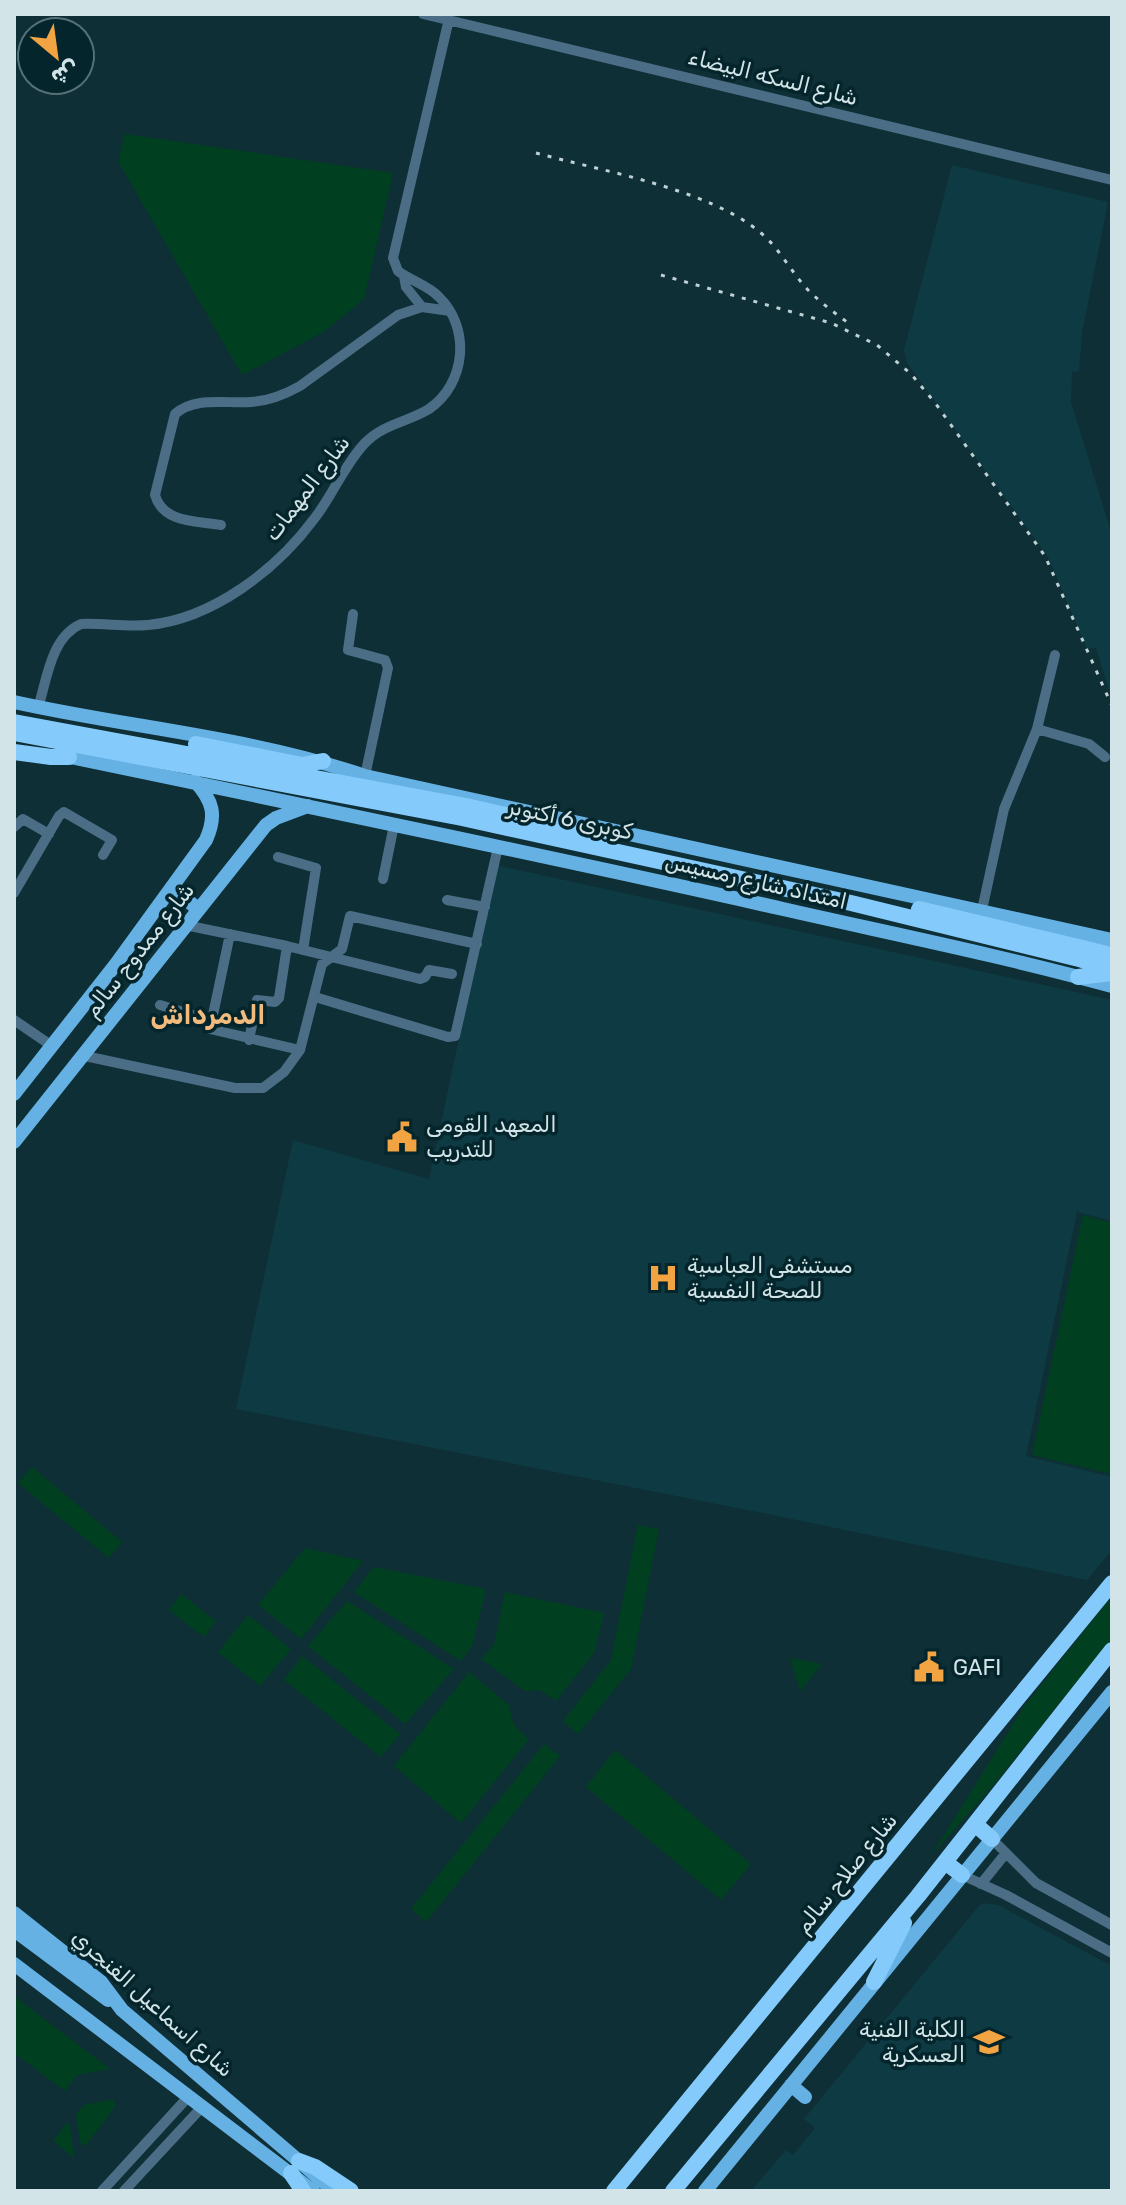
<svg xmlns="http://www.w3.org/2000/svg" width="1126" height="2205" viewBox="0 0 1126 2205" font-family="Rubik,Cairo,sans-serif">
<style>
.built{fill:#0e3b43}
.green{fill:#004020}
.lines{fill:none;stroke-linecap:round;stroke-linejoin:round}
.minor{stroke:#4b6e86;stroke-width:10}
.major{stroke:#66b1e4;stroke-width:14}
.highway{stroke:#84cafb;stroke-width:16}
.rail{stroke:#bed1d5;stroke-width:3;stroke-dasharray:4 8;stroke-linecap:butt}
.highway-bridge{stroke:#84cafb;stroke-width:16}
.labels{text-anchor:middle;dominant-baseline:central;stroke-width:7;stroke-linejoin:round;paint-order:stroke}
.street-label{font-size:22px;fill:#d2e4e7;stroke:#03252b}
.poi-label{font-size:22px;fill:#d2e4e7;stroke:#03252b;text-anchor:start}
.quarter-label{font-size:26px;font-weight:bold;fill:#f2bb7e;stroke:#03252b}
</style>
<rect width="100%" height="100%" fill="#0e2f35"/>
<path class="built" d="M952 165 1108 202 1082 333 1079 371 1072 372 1071 402 1112 535V700L1096 648 1087 649 1048 557 907 363 904 350Z
M496 865 1112 1000V1221L1077 1212 1026 1456 1112 1477V1550L1087 1580 768 1514 236 1409 293 1140 429 1179Z
M983 1903 998 1905 1112 1966V2191H751L786 2150 793 2155 811 2133 815 2128 804 2119 978 1907Z"/>
<path class="green" d="M125 134 393 173 364 299 325 331 242 375 118 161Z
M1083 1215 1112 1223V1474L1032 1455Z
M32 1467 122 1542 109 1558 18 1483Z
M638 1525 659 1529 631 1669 578 1734 563 1721 611 1660Z
M305 1548 363 1561 301 1639 258 1605Z
M374 1567 486 1589 472 1646 461 1661 354 1592Z
M505 1592 604 1613 594 1653 556 1701 539 1690 525 1691 481 1659 494 1645Z
M181 1594 216 1621 204 1637 169 1610Z
M1112 1596V1638L991 1788 931 1856 1023 1708Z
M347 1601 454 1669 405 1724 308 1646Z
M248 1615 291 1649 260 1686 218 1652Z
M302 1656 400 1734 381 1757 284 1680Z
M790 1658 822 1664 800 1691Z
M469 1672 510 1706C510 1722 516 1729 529 1739L461 1823 394 1766Z
M544 1744 560 1756 426 1922 411 1909Z
M615 1750 751 1864 721 1900 586 1787Z
M14 1996 110 2069 77 2075 65 2091 14 2053Z
M114 2099 115 2107 86 2145H81L76 2114 84 2105Z
M67 2123 70 2125 74 2158 53 2141Z"/>
<g class="lines">
<path class="minor" d="M423 14 1112 180
M404 276 406 287 422 307
M221 525C196 521 163 523 155 495L175 414C195 396 226 404 251 402 269 401 284 395 300 386L398 315 422 307 450 311
M353 614 348 650 381 659 385 660 388 668 365 776
M38 708C47 679 51 637 81 624 103 623 126 627 148 625 213 619 277 569 314 519 333 495 344 465 365 443 383 424 408 422 429 409 466 384 471 328 439 297 428 285 411 281 398 271L393 258 449 19
M1037 729 1055 655
M14 827 23 819 49 834
M278 857 316 868 303 950
M383 879 394 825
M14 893 59 816 64 812 112 840 103 855
M447 900 485 907
M982 910 1004 809 1037 729 1089 744 1105 757
M185 925 287 946 420 979 425 977 429 970 452 974
M230 934 210 1029 300 1050
M315 997 448 1037 455 1036 498 847
M160 1005 210 1020
M14 1020 52 1046
M249 1040 257 1000 275 1002 279 998 287 946
M85 1056 235 1088H263L284 1072 300 1050 322 964 342 949 350 916 477 944
M992 1839 1036 1883 1112 1925
M962 1875 1006 1895 1112 1953
M981 1884 1006 1853
M102 2191 189 2096
M124 2191 203 2106"/>
<path class="major" d="M14 702C131 728 251 737 365 776L1112 940
M61 755C302 805 543 855 783 909 893 934 1003 956 1112 986
M172 888 198 909
M14 1094 116 964 206 840C217 815 213 801 195 781
M14 1142 266 825 276 818 308 806
M14 1913 101 1982 122 2010 334 2191
M14 1930 108 2000
M14 1964 313 2191
M791 2085 805 2097
M705 2191 1112 1692"/>
<path class="highway" d="M14 722 466 806 611 839
M196 744 302 765 323 761
M14 752 51 757H69
M1078 977 1112 973
M975 1824 992 1839
M945 1862 962 1875
M874 1982 904 1923
M299 2161 315 2167 351 2191
M291 2173 303 2191
M614 2191 1112 1583
M673 2191 918 1896 1112 1650"/>
<path class="rail" d="M536 153C602 171 709 189 761 233 780 249 791 272 808 290 821 303 836 314 851 325
M661 275 831 323 877 345 911 374 936 404 1045 556 1112 706"/>
<path class="highway-bridge" d="M14 733 462 818 851 903 1079 959 1112 970
M919 909 1112 955"/>
</g>
<defs>
<g id="civic-bare" transform="scale(2.4)"><path d="M-.6-6.5H3V-4.5H.6V-3L4-1V1h2V6H-6V1h2V-1L-.6-3ZM-1.2 2.5V6h2.4V2.5Z" fill="#f3a442" stroke="#03252b" stroke-width="2.5" paint-order="stroke"/></g>
<g id="hospital-bare" transform="scale(2.4)"><path d="M-5-5h3v3.5h4V-5h3V5h-3V1.5h-4V5h-3Z" fill="#f3a442" stroke="#03252b" stroke-width="2.5" paint-order="stroke"/></g>
<g id="university-bare" transform="scale(2.4)"><path d="M0-5L7-2L0 1L-7-2ZM-4 1L0 2.5L4 1V4Q0 6-4 4Z" fill="#f3a442" stroke="#03252b" stroke-width="2.5" paint-order="stroke"/></g>
</defs>
<g fill-rule="evenodd">
<use href="#civic-bare" x="402" y="1137"/>
<use href="#hospital-bare" x="663" y="1278"/>
<use href="#civic-bare" x="929" y="1667"/>
<use href="#university-bare" x="989" y="2042"/>
</g>
<g class="labels">
<g class="street-label">
<text transform="translate(773 77) rotate(14)">شارع السكه البيضاء</text>
<text transform="translate(307 488) rotate(-53)">شارع المهمات</text>
<text transform="translate(570 819) rotate(12)">كوبرى 6 أكتوبر</text>
<text transform="translate(756 881) rotate(13)">امتداد شارع رمسيس</text>
<text transform="translate(139 950) rotate(-52)">شارع ممدوح سالم</text>
<text transform="translate(846 1873) rotate(-51)">شارع صلاح سالم</text>
<text transform="translate(153 2003) rotate(42)">شارع اسماعيل الفنجري</text>
</g>
<g class="poi-label">
<text x="426" y="1124">المعهد القومى<tspan x="426" dy="25">للتدريب</tspan></text>
<text x="687" y="1265">مستشفى العباسية<tspan x="687" dy="25">للصحة النفسية</tspan></text>
<text x="953" y="1667">GAFI</text>
<text x="965" y="2029" text-anchor="end">الكلية الفنية<tspan x="965" dy="25">العسكرية</tspan></text>
</g>
<g class="quarter-label">
<text x="208" y="1015">الدمرداش</text>
</g>
</g>
<rect width="1126" height="2205" fill="none" stroke="#d2e4e7" stroke-width="32"/>
<g transform="translate(56 56) rotate(151)"><circle r="38" fill="#03252b" stroke="#567176" stroke-width="2"/>
<path d="M0-6L14 30L0 20L-14 30Z" fill="#f3a442"/>
<text y="-12" font-size="22" font-weight="bold" text-anchor="middle" fill="#d2e4e7">ش</text>
</g>
</svg>
